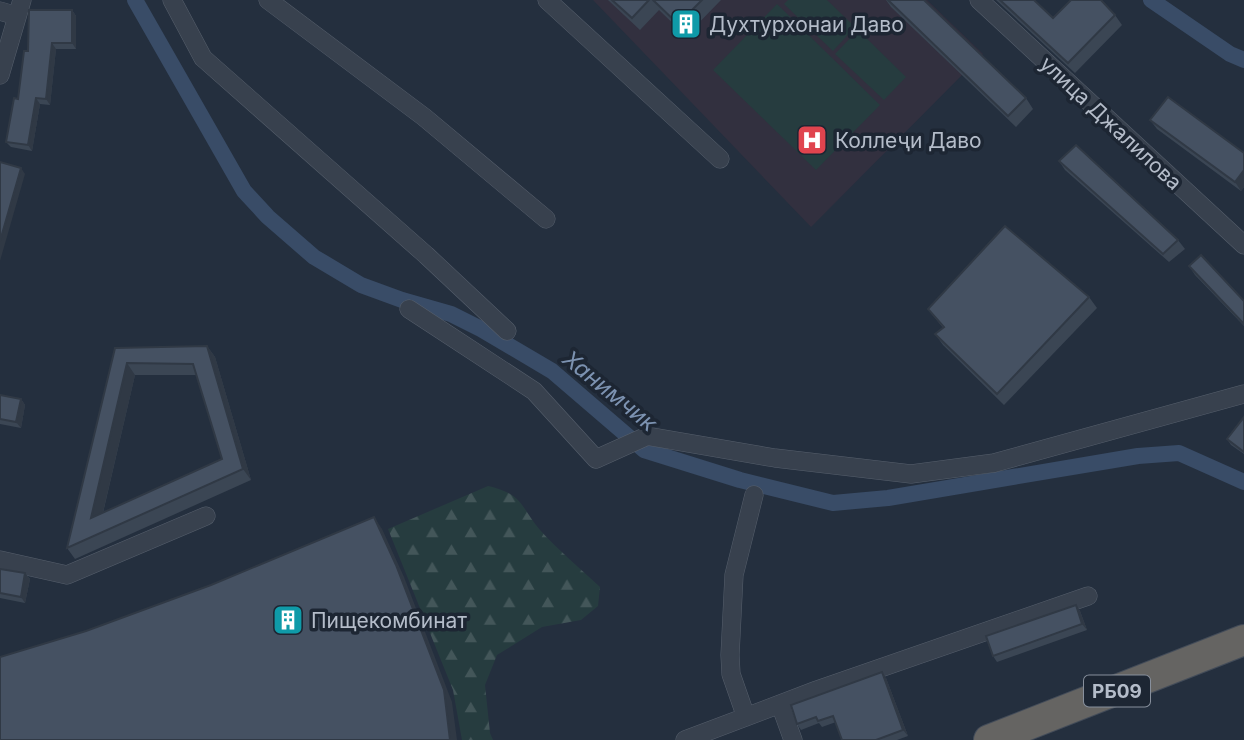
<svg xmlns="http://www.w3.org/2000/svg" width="1244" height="740" viewBox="0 0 1244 740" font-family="Inter,sans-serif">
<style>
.medical{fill:#32303f}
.forest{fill:url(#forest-firs)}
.green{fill:#263c3f}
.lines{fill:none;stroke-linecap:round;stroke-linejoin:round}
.canal{stroke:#394c67;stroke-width:16}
.minor-casing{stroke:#565f6c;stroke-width:19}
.trunk-casing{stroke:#434c59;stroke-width:32}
.minor{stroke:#38414e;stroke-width:18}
.trunk{stroke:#656462;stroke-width:30}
.wall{fill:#3b4654;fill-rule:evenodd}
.shaded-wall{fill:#303945}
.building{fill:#455162;stroke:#303945;stroke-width:2;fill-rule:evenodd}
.labels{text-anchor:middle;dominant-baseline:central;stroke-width:7;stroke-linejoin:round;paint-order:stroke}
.shield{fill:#1d2633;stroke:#878f9c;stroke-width:2}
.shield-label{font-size:19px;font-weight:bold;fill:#b4bcc9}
.poi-label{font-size:21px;fill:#b4bcc9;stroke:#1d2633;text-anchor:start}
.street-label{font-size:21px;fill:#b4bcc9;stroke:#1d2633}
.water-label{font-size:23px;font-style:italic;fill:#7c92b1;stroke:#1d2633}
</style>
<defs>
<pattern id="forest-firs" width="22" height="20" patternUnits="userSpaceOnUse" patternTransform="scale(1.75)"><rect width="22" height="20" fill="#263c3f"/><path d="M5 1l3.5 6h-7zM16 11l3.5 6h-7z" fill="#435659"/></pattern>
</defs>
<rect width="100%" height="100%" fill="#242f3e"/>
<path class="medical" d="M593 0H927L983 54 811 227Z"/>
<path class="forest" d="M488 486C523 494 520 506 540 530 558 550 580 568 600 587L598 606 581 620 542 627 497 655 485 685 490 733 493 740H462L453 690 388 529Z"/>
<path class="green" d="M788 0H827L855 27 833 51 784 4Z
M777 4 880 105 816 170 713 70Z
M858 30 906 77 884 100 835 54Z"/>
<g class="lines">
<path class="canal" d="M135 0 244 191 268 217 314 257 361 285 402 300 451 314 481 329 552 371 644 450 740 480 833 503 888 498 1138 456 1179 453 1244 482
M1151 0 1230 54 1244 60"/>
<g class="minor-casing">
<path id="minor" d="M172 0 203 58 426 255 507 331
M268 0 424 117 546 219
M547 0 720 159
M979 0 1244 245
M0 11 17 16
M0 75 22 0
M409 309 534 391 596 459 647 436 775 458 911 474 994 463 1244 394
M0 560 67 575 206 516
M780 704 793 740
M746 717 731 674 730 655 734 575 754 495
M685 740 817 690 1088 596"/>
</g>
<g class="trunk-casing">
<path id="trunk" d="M989 740 1244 640"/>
</g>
<use href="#minor" class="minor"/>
<use href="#trunk" class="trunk"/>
</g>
<path class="wall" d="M608 0H721L686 36 659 10 640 30Z
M886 0H924L1026 98 1033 109 1016 127 891 7Z
M996 0H1034L1053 18 1115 15 1122 25 1075 73Z
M72 10 76 16V49H56L50 105 40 104 32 151 11 147 6 142 18 99 28 51Z
M1150 120 1244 153V187L1241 191 1157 129Z
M1059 161 1178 240 1185 249 1169 262 1065 170Z
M1189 266 1244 301V326L1195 275Z
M1089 297 1097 308 1004 405 943 345 935 334 943 328 928 309Z
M207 346 215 357 251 480 75 559 67 548 115 348ZM135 375H197L222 459 103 513Z
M0 395 21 399 25 405 21 428 0 424Z
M1244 417V454L1231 445 1227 439Z
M0 569 25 573 30 579 25 603 0 598Z
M1076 605 1080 611 1087 630 997 662 993 656Z
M886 678 908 736 897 740H842L836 722 822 727 819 723 801 730 797 724Z"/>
<path class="shaded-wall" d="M72 10 76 16V49L72 43Z
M52 43 56 49 50 105 46 99Z
M36 98 40 104 32 151 28 145Z
M21 168 25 174 0 261V241Z
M1244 170V187L1241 191 1235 182Z
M207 346 215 357 251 480 243 469Z
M127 363 135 375 99 529 91 518Z
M21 399 25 405 21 428 16 422Z
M374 517 382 529 404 577 452 702 457 740H450Z
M25 573 30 579 25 603 21 597Z
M1076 605 1080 611 1087 630 1082 624Z
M882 672 886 678 908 736 903 730Z"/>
<path class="building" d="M612 0H649L632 18Z
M653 0H702L678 24Z
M888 0H924L1026 98 1008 116Z
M1000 0H1034L1053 18 1071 0H1101L1115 15 1068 63Z
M29 10H72V43H52L46 99 36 98 28 145 6 142 14 98 18 99 24 51H28Z
M1168 97 1244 153V170L1235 182 1150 120Z
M1076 145 1178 240 1163 254 1059 161Z
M0 162 21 168 0 241Z
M1005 226 1089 297 997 394 935 334 944 327 928 309Z
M1201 255 1244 301V324L1189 266Z
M207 346 243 469 67 548 115 348ZM127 363 193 364 222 459 91 518Z
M0 395 21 399 16 422 0 419Z
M1244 417V452L1227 439Z
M374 517 396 565 444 690 450 740H0V657L86 631 211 585Z
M0 569 25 573 21 597 0 593Z
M1076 605 1082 624 993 656 986 636Z
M882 672 903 730 876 740H842L833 716 818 721 816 717 797 724 791 705Z"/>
<defs>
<g id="building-square" transform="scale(1.575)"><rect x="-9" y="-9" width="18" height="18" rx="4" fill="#0f9aa8" stroke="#1d2633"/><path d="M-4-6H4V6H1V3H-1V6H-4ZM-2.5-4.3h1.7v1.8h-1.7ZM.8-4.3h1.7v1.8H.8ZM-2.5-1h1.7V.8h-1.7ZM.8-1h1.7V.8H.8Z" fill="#fff"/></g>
<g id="hospital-square" transform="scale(1.575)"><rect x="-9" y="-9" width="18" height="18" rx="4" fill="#e0444e" stroke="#1d2633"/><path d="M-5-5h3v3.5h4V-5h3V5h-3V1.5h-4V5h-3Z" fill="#fff"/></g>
</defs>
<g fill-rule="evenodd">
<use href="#building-square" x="686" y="24"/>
<use href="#hospital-square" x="812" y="140"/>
<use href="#building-square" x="288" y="620"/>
</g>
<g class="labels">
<rect class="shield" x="1084" y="675.5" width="66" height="31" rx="5"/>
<g class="shield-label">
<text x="1117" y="691">РБ09</text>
</g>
<g class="poi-label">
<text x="709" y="24">Духтурхонаи Даво</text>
<text x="835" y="140">Коллеҷи Даво</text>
<text x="311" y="620">Пищекомбинат</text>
</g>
<g class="street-label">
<text transform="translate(1111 123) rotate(43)">улица Джалилова</text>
</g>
<g class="water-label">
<text transform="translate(610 391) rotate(39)">Ханимчик</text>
</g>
</g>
</svg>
